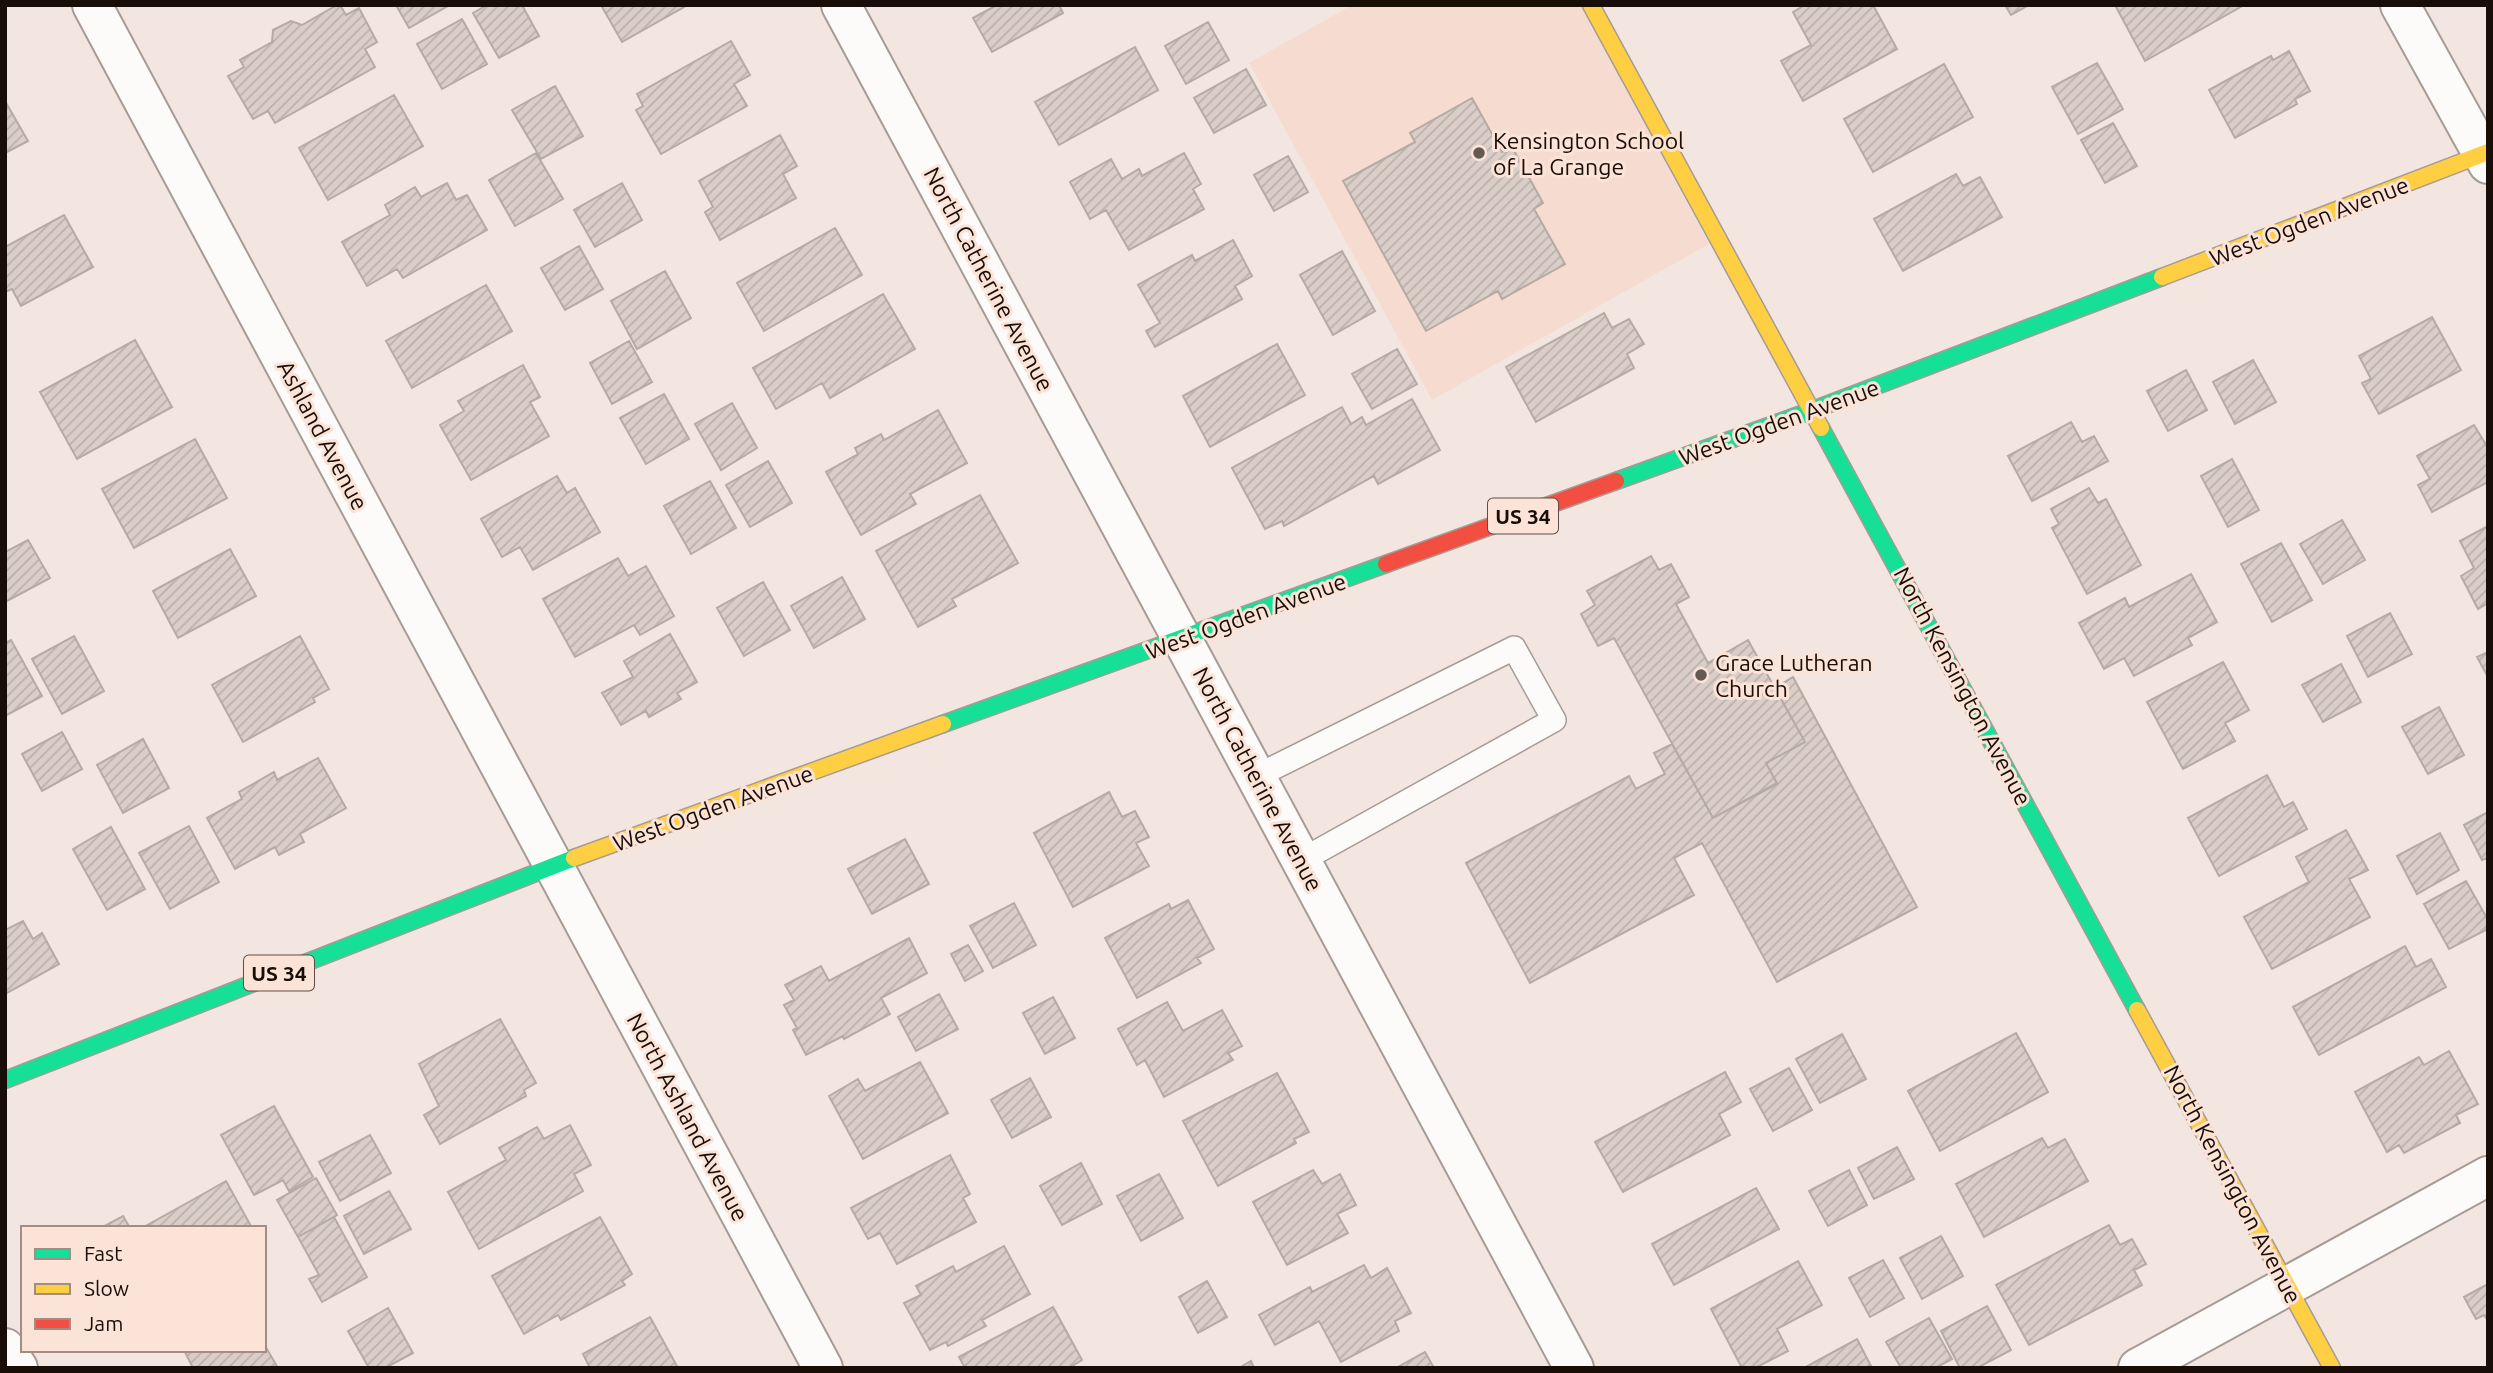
<svg xmlns="http://www.w3.org/2000/svg" width="2493" height="1373" viewBox="0 0 2493 1373" font-family="Ubuntu,sans-serif">
<style>
.built{fill:#f6dcd0}
.building{fill:url(#building-hatch);stroke:#b6aaa4;stroke-width:2}
.lines{fill:none;stroke-linecap:round;stroke-linejoin:round}
.lane-casing{stroke:#a79b95;stroke-width:26}
.street-casing{stroke:#a79b95;stroke-width:42}
.fast-casing{stroke:#a79b95;stroke-width:19}
.slow-casing{stroke:#a79b95;stroke-width:19}
.jam-casing{stroke:#a79b95;stroke-width:19}
.lane{stroke:#fdfbfa;stroke-width:23}
.street{stroke:#fdfbfa;stroke-width:38}
.fast{stroke:#16e098;stroke-width:16}
.slow{stroke:#ffcf43;stroke-width:16}
.jam{stroke:#f24e42;stroke-width:16}
.poi-dot{fill:#655953;stroke:#fbe3d8;stroke-width:2.5}
.labels{text-anchor:middle;dominant-baseline:central;stroke-width:6;stroke-linejoin:round;paint-order:stroke}
.shield{fill:#fbe3d8;stroke:#5d4d46;stroke-width:2}
.shield-label{font-size:21px;font-weight:bold;fill:#190d07}
.poi-label{font-size:23px;fill:#190d07;stroke:#fbe3d8;text-anchor:start}
.street-label{font-size:23px;fill:#190d07;stroke:#fbe3d8}
</style>
<defs>
<pattern id="building-hatch" width="6" height="6" patternUnits="userSpaceOnUse" patternTransform="scale(1.75)"><rect width="6" height="6" fill="#dbcec8"/><path d="M-1 1l2-2M0 6l6-6M5 7l2-2" fill="none" stroke="#bbb0aa"/></pattern>
</defs>
<rect width="100%" height="100%" fill="#f3e6e0"/>
<path class="built" d="M1352 5H1581L1709 244 1432 400 1249 63Z"/>
<path class="building" d="M337 5H340L346 15 359 8 377 42 365 49 375 67 275 123 268 111 253 119 228 76 244 67 240 60 272 42 273 30 291 21 302 25Z
M396 5H447L448 6 409 28Z
M487 5H522L539 36 499 58 473 13Z
M601 5H683L684 7 622 42Z
M997 5H1059L1063 13 992 52 973 18Z
M1805 5H1873L1897 49 1803 101 1781 61 1811 45 1793 12Z
M2005 5H2029L2011 15Z
M2115 5H2244L2145 61Z
M462 19 487 64 442 89 417 44Z
M1208 22 1229 60 1186 84 1165 46Z
M731 41 750 75 734 84 747 106 661 154 636 110 643 106 637 94Z
M1135 47 1158 90 1059 145 1035 102Z
M2289 51 2310 91 2295 99 2297 104 2235 138 2209 90 2271 56 2273 60Z
M2097 63 2123 109 2078 134 2052 87Z
M1944 64 1973 117 1873 172 1844 119Z
M1246 69 1266 105 1214 133 1194 98Z
M555 86 583 136 541 159 512 110Z
M394 95 423 146 328 200 299 148Z
M1472 98 1502 152 1512 147 1543 203 1534 209 1565 264 1502 299 1498 291 1426 331 1343 181 1415 142 1410 133Z
M5 101 28 141 5 153Z
M2113 123 2137 166 2105 183 2081 140Z
M780 135 797 166 783 174 796 198 720 240 705 212 713 207 699 181Z
M536 153 563 199 515 226 489 180Z
M1184 153 1201 184 1193 189 1204 209 1129 250 1106 210 1090 219 1070 182 1111 159 1122 179 1139 169 1142 176Z
M1288 156 1308 192 1274 211 1254 175Z
M1956 174 1963 186 1980 177 2002 217 1903 271 1874 219Z
M447 183 456 200 467 195 487 230 403 278 397 269 367 286 342 242 390 215 385 205 415 187 421 197Z
M622 183 642 220 595 247 574 210Z
M64 215 93 267 21 306 12 289 5 292V247Z
M835 228 862 275 764 331 737 283Z
M1233 240 1252 276 1235 286 1242 299 1155 347 1146 331 1160 323 1138 285 1192 255 1195 261Z
M579 246 603 289 565 310 541 268Z
M1342 251 1375 311 1333 335 1300 275Z
M665 271 691 318 637 349 611 301Z
M486 285 512 331 412 388 386 341Z
M883 294 915 349 830 398 822 383 776 409 753 368Z
M1604 313 1612 328 1629 319 1644 344 1627 354 1634 368 1536 422 1506 367Z
M2432 317 2461 370 2379 414 2362 383 2371 379 2359 356Z
M135 340 172 407 77 459 40 392Z
M629 341 652 382 612 404 590 363Z
M1277 344 1305 395 1210 447 1183 396Z
M1397 349 1417 384 1372 409 1352 374Z
M2253 360 2276 402 2235 424 2213 382Z
M523 365 540 397 530 402 549 436 471 480 440 425 464 411 458 401Z
M2186 370 2207 410 2168 431 2147 391Z
M664 394 689 439 646 464 620 418Z
M1412 399 1440 450 1378 484 1374 476 1284 526 1282 521 1265 529 1232 468 1342 407 1351 424 1362 417 1366 425Z
M732 403 757 448 721 470 695 424Z
M938 410 967 463 910 494 916 504 861 535 826 472 858 454 855 448 881 434 884 440Z
M2071 422 2082 442 2094 436 2108 461 2032 501 2008 456Z
M2474 425 2488 448V482L2432 512 2418 485 2430 479 2417 456Z
M195 439 227 498 134 548 102 489Z
M2232 459 2259 510 2228 527 2201 476Z
M768 461 792 503 750 527 726 485Z
M557 476 567 493 575 488 600 532 533 570 520 547 502 557 481 519Z
M710 481 736 528 691 554 664 506Z
M2089 488 2098 503 2106 499 2141 565 2087 594 2052 528 2059 524 2051 509Z
M980 495 1018 563 952 599 956 606 918 627 876 551Z
M2342 520 2365 560 2323 584 2300 544Z
M2488 526V603L2478 609 2461 576 2474 568 2460 541Z
M28 540 50 578 5 602V552Z
M2281 543 2312 600 2272 622 2241 564Z
M230 549 256 596 178 638 153 591Z
M1651 556 1659 570 1671 564 1689 597 1676 604 1708 663 1748 640 1805 742 1766 763 1777 783 1713 818 1614 638 1598 646 1581 614 1595 605 1587 591Z
M618 558 628 576 646 566 674 616 640 635 634 625 575 657 543 599Z
M2191 574 2217 622 2188 638 2192 645 2134 676 2124 658 2104 669 2079 623 2125 598 2129 607Z
M842 577 865 619 814 648 791 606Z
M763 582 790 630 744 656 717 608Z
M2390 613 2412 654 2368 677 2347 636Z
M670 634 697 682 677 693 681 699 649 717 646 711 621 725 602 693 633 677 624 661Z
M74 636 104 691 62 714 32 659Z
M300 636 329 689 313 698 315 702 243 742 212 685Z
M11 640 42 696 5 716V643Z
M2488 652V677L2477 657Z
M2223 662 2249 710 2225 723 2235 741 2183 769 2147 702Z
M2341 664 2361 702 2323 722 2302 685Z
M1793 677 1917 907 1777 982 1702 843 1674 858 1694 895 1530 983 1466 863 1629 776 1636 789 1665 774 1654 753 1672 744 1713 818 1777 784 1766 763 1805 742 1775 688Z
M2439 707 2464 755 2428 774 2402 727Z
M62 732 82 769 42 791 22 754Z
M143 739 169 788 123 813 97 765Z
M318 758 346 808 300 834 304 842 279 855 275 847 235 869 207 818 242 799 239 792 274 772 277 780Z
M2267 775 2284 807 2293 802 2307 829 2219 876 2188 818Z
M1109 792 1122 817 1135 811 1149 837 1136 843 1149 866 1073 907 1034 833Z
M2488 812V858L2482 860 2464 825Z
M189 826 219 882 170 909 139 853Z
M111 827 145 889 107 910 73 849Z
M2346 830 2368 870 2349 879 2370 917 2272 969 2244 917 2309 882 2296 857Z
M2440 833 2459 870 2417 894 2397 856Z
M905 839 929 884 872 914 848 869Z
M2466 881 2488 920V929L2449 949 2424 904Z
M1188 900 1214 949 1197 958 1201 963 1137 998 1105 938 1169 904 1171 909Z
M1014 903 1036 945 993 968 970 926Z
M23 921 33 939 42 933 59 964 5 994V930Z
M909 938 927 973 881 998 890 1014 844 1039 843 1036 806 1055 793 1030 797 1028 784 1005 794 1000 785 985 821 966 829 981Z
M968 945 983 971 965 981 951 954Z
M2405 946 2416 967 2431 959 2446 987 2319 1055 2293 1007Z
M939 994 958 1029 916 1051 898 1017Z
M1053 997 1075 1038 1045 1054 1023 1013Z
M1167 1002 1183 1031 1222 1010 1242 1046 1228 1053 1233 1060 1164 1097 1145 1060 1137 1065 1118 1029Z
M500 1019 536 1083 524 1090 526 1096 440 1144 424 1115 439 1106 419 1064Z
M2016 1033 2048 1092 1940 1151 1908 1091Z
M1842 1034 1866 1079 1820 1103 1796 1059Z
M2449 1051 2478 1104 2456 1115 2460 1123 2404 1153 2399 1145 2387 1152 2355 1092 2419 1057 2424 1065Z
M920 1062 948 1113 863 1159 829 1096 858 1079 865 1091Z
M1789 1068 1812 1110 1773 1131 1750 1089Z
M1725 1072 1741 1102 1719 1114 1730 1135 1623 1192 1595 1142Z
M1277 1073 1309 1132 1294 1139 1296 1143 1218 1186 1183 1121Z
M1030 1078 1051 1117 1012 1138 991 1100Z
M274 1106 313 1177 289 1191 283 1180 254 1195 221 1135Z
M570 1125 591 1165 574 1174 583 1191 479 1249 448 1192 506 1160 499 1148 537 1127 544 1139Z
M370 1135 391 1173 340 1201 319 1162Z
M2042 1138 2048 1148 2065 1139 2088 1181 1984 1237 1956 1184Z
M1897 1147 1914 1179 1874 1199 1858 1168Z
M950 1155 970 1194 963 1198 976 1222 897 1264 880 1233 868 1239 851 1208Z
M1081 1163 1102 1204 1062 1225 1040 1186Z
M1313 1170 1322 1184 1340 1174 1356 1205 1337 1214 1348 1233 1287 1265 1253 1202Z
M1849 1170 1867 1205 1828 1226 1809 1191Z
M1159 1174 1183 1218 1141 1241 1117 1196Z
M316 1178 337 1215 298 1237 277 1200Z
M226 1181 252 1228H142L196 1198Z
M1756 1188 1779 1229 1674 1285 1652 1244Z
M389 1191 411 1229 364 1254 344 1216Z
M123 1216 130 1228H101Z
M334 1217 367 1277 322 1302 309 1279 319 1275 298 1237Z
M600 1217 632 1274 622 1281 625 1285 561 1320 558 1315 524 1334 492 1276Z
M2109 1225 2120 1245 2132 1239 2146 1264 2134 1270 2142 1285 2029 1345 1996 1285Z
M1941 1236 1963 1276 1922 1299 1900 1258Z
M1004 1246 1030 1294 982 1320 986 1326 948 1346 946 1342 930 1350 904 1303 921 1295 916 1286 953 1266 956 1272Z
M1883 1260 1904 1298 1870 1317 1849 1278Z
M1798 1261 1822 1305 1777 1329 1788 1351 1755 1368H1742L1711 1309Z
M1364 1265 1371 1278 1387 1268 1411 1313 1395 1321 1399 1331 1341 1362 1319 1321 1275 1345 1259 1315 1310 1287 1312 1292Z
M1207 1281 1227 1317 1198 1333 1179 1297Z
M2488 1284V1321L2484 1315 2476 1319 2464 1297Z
M1987 1306 2011 1350 1977 1368H1960L1941 1331Z
M1053 1307 1082 1360 1069 1368H965L959 1357Z
M388 1308 413 1353 385 1368H369L348 1331Z
M650 1317 678 1368H590L583 1354Z
M1929 1318 1952 1359 1935 1368H1901L1886 1342Z
M1857 1339 1872 1368H1804Z
M264 1344 278 1368H193L184 1350H264Z
M1425 1352 1434 1368H1396Z
M1251 1361 1254 1368H1239Z"/>
<g class="lines">
<g class="lane-casing">
<path id="lane" d="M1257 776 1514 648 1554 720 1302 860"/>
</g>
<g class="street-casing">
<path id="street" d="M92 5 823 1368
M841 5 1574 1368
M2400 5 2488 164
M5 1348 18 1368
M2138 1368 2488 1176"/>
</g>
<g class="fast-casing">
<path id="fast" d="M1821 428 2137 1010
M1616 481 1813 410 2162 277
M943 724 1386 564
M5 1080 574 858"/>
</g>
<g class="slow-casing">
<path id="slow" d="M1591 5 1821 428
M2162 277 2488 152
M574 858 943 724
M2137 1010 2332 1368"/>
</g>
<g class="jam-casing">
<path id="jam" d="M1386 564 1616 481"/>
</g>
<use href="#lane" class="lane"/>
<use href="#street" class="street"/>
<use href="#fast" class="fast"/>
<use href="#slow" class="slow"/>
<use href="#jam" class="jam"/>
</g>
<g class="poi-dot">
<circle cx="1479" cy="153" r="7"/>
<circle cx="1701" cy="675" r="7"/>
</g>
<g class="labels">
<g class="shield">
<rect x="1488" y="498.5" width="70" height="35" rx="5"/>
<rect x="244" y="955.5" width="70" height="35" rx="5"/>
</g>
<g class="shield-label">
<text x="1523" y="516">US 34</text>
<text x="279" y="973">US 34</text>
</g>
<g class="poi-label">
<text x="1493" y="140">Kensington School<tspan x="1493" dy="26">of La Grange</tspan></text>
<text x="1715" y="662">Grace Lutheran<tspan x="1715" dy="26">Church</tspan></text>
</g>
<g class="street-label">
<text transform="translate(2309 221) rotate(-21)">West Ogden Avenue</text>
<text transform="translate(989 279) rotate(62)">North Catherine Avenue</text>
<text transform="translate(1779 422) rotate(-20)">West Ogden Avenue</text>
<text transform="translate(323 435) rotate(62)">Ashland Avenue</text>
<text transform="translate(1246 616) rotate(-20)">West Ogden Avenue</text>
<text transform="translate(1963 686) rotate(62)">North Kensington Avenue</text>
<text transform="translate(1258 779) rotate(62)">North Catherine Avenue</text>
<text transform="translate(713 808) rotate(-20)">West Ogden Avenue</text>
<text transform="translate(688 1117) rotate(62)">North Ashland Avenue</text>
<text transform="translate(2233 1184) rotate(62)">North Kensington Avenue</text>
</g>
</g>
<rect width="2493" height="1373" fill="none" stroke="#190d07" stroke-width="14"/>
<rect x="21" y="1226" width="245" height="126" fill="#fbe3d8" stroke="#a18d84" stroke-width="2"/>
<rect x="35" y="1249" width="35" height="10" fill="#16e098" stroke="#a18d84" stroke-width="2"/>
<text x="84" y="1261" font-size="21" fill="#190d07">Fast</text>
<rect x="35" y="1284" width="35" height="10" fill="#ffcf43" stroke="#a18d84" stroke-width="2"/>
<text x="84" y="1296" font-size="21" fill="#190d07">Slow</text>
<rect x="35" y="1319" width="35" height="10" fill="#f24e42" stroke="#a18d84" stroke-width="2"/>
<text x="84" y="1331" font-size="21" fill="#190d07">Jam</text>
</svg>
